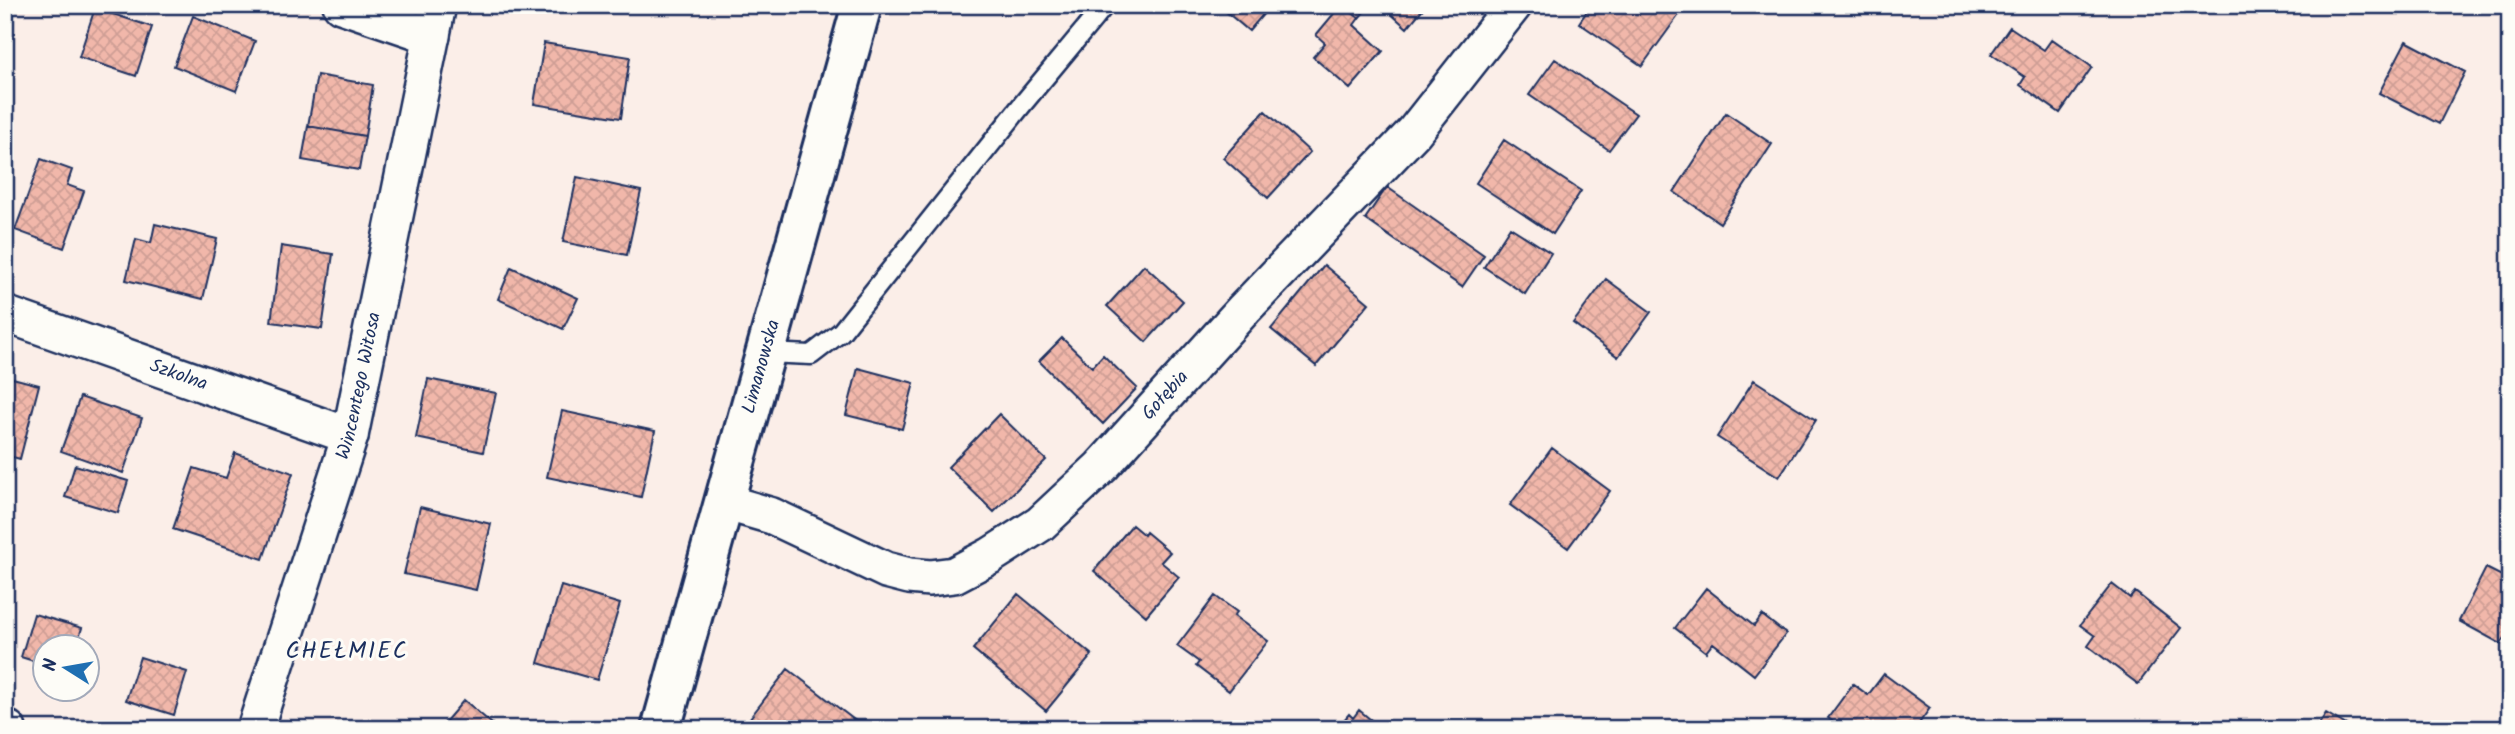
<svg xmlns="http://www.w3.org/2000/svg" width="2515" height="734" viewBox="0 0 2515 734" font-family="Kalam,sans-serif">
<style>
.building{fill:url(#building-cross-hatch);stroke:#1b2f5e;stroke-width:2}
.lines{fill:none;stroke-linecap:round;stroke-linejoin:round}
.service-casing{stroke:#1b2f5e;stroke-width:23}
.minor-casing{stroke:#1b2f5e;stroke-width:40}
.secondary-casing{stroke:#1b2f5e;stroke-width:44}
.service{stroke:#fdfcf7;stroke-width:18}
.minor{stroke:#fdfcf7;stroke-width:35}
.secondary{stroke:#fdfcf7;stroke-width:38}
.labels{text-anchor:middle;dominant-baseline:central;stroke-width:6;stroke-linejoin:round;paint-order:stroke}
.street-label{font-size:19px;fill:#1b2f5e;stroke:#fdfcf7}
.quarter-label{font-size:23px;letter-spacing:2px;fill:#1b2f5e;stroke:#fdfcf7}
</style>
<defs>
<pattern id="building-cross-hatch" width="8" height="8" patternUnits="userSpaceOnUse" patternTransform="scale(1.75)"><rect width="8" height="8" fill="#f1b7aa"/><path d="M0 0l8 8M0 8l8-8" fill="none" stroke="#ce9e95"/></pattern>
</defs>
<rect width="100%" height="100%" fill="#fbeee8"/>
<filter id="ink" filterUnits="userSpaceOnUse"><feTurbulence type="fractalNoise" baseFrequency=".0143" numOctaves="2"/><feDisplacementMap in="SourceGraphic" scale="14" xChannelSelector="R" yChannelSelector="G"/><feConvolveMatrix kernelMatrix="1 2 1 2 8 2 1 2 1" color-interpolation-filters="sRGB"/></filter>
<g filter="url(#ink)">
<path class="building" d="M1218 5H1271L1249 31Z
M1341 5 1359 18 1354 25 1383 51 1350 89 1313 57 1325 43 1316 35Z
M1344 5H1368L1369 6 1359 18Z
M1381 5H1426L1407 28Z
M1591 5H1671L1681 12 1642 66 1579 23Z
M95 8 152 27 136 76 79 57Z
M193 16 255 41 236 91 174 66Z
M2010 27 2044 50 2052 39 2092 67 2060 113 2020 85 2025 77 1991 54Z
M2406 41 2465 72 2439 124 2379 93Z
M544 43 630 57 621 118 534 104Z
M1555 59 1636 114 1609 150 1529 95Z
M317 75 373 85 365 136 308 126Z
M1265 111 1310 152 1268 198 1223 158Z
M1726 113 1772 144 1720 223 1674 192Z
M308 126 365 136 359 170 302 160Z
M1504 140 1581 191 1553 234 1476 183Z
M41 159 72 170 67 185 84 191 64 248 15 230Z
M577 177 641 191 627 255 563 242Z
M1387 187 1484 255 1462 287 1365 219Z
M155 224 217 239 203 299 126 280 136 239 151 243Z
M1510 227 1551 253 1525 294 1484 267Z
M281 246 333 254 322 329 271 322Z
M1144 265 1183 301 1146 342 1107 306Z
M1324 265 1369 303 1316 366 1271 329Z
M511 267 578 298 563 329 498 299Z
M1606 279 1651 312 1618 357 1573 323Z
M1062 338 1092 367 1103 355 1137 388 1103 424 1039 361Z
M858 368 914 383 902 429 846 415Z
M5 376 39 385 20 459 5 455Z
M428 379 496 393 483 452 416 438Z
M1754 380 1816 420 1779 477 1717 437Z
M80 397 142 418 123 473 61 451Z
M562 411 655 431 641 497 547 477Z
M999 414 1046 460 994 512 948 467Z
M1552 448 1610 491 1568 548 1510 505Z
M235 453 293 473 263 559 173 529 194 468 226 478Z
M75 465 128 481 118 513 65 497Z
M420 507 491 524 476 590 404 574Z
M1132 525 1144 535 1146 532 1170 552 1161 562 1179 577 1146 616 1094 571Z
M2486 568 2510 580V630L2501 644 2459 621Z
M2112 584 2130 598 2135 592 2181 628 2138 684 2088 646 2095 636 2080 625Z
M561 586 620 604 597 680 538 663Z
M1706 588 1754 626 1762 615 1786 634 1754 675 1713 643 1706 652 1675 628Z
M1018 594 1092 655 1046 711 973 649Z
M1215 596 1237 612 1234 616 1268 641 1229 691 1196 666 1199 662 1177 646Z
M34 614 82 628 76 646H46V665L21 657Z
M140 657 187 672 174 715 126 700Z
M788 669 866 729H754L746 723Z
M1884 674 1930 708 1915 729H1843L1828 718 1853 684 1868 695Z
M464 700 498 729H439Z
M1359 710 1382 729H1340L1338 727 1349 714 1353 718Z
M2326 713 2353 729H2316Z"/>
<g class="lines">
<g class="service-casing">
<path id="service" d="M766 353 811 355 841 332 1021 106 1105 5"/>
</g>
<g class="minor-casing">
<g id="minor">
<path d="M341 5 432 36"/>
<path id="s1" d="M5 314 350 436"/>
<path id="s2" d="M724 502 772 516 886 570 909 576 930 578 954 575 990 556 1040 524 1101 467 1244 309 1414 132 1514 5"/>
<path d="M5 728 8 729"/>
<path id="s3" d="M255 729 350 436 438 5"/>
</g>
</g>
<g class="secondary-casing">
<g id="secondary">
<path id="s4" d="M661 729 862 5"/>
</g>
</g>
<use href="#service" class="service"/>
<use href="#minor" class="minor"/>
<use href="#secondary" class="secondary"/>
</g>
</g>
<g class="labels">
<g class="street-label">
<text stroke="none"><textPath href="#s4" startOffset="376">Limanowska</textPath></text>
<text stroke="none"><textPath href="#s1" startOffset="184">Szkolna</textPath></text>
<text stroke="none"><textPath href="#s3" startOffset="359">Wincentego Witosa</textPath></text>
<text stroke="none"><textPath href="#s2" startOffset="525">Gołębia</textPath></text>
</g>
<g class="quarter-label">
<text x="347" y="652">CHEŁMIEC</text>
</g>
</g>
<rect width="2515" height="734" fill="none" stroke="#fdfcf7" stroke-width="28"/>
<rect x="14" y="14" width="2487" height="706" fill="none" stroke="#1b2f5e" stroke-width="2.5" filter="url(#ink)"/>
<g transform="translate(66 668) rotate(281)"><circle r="33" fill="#fdfcf7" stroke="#a3aaba" stroke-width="2"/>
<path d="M0-5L12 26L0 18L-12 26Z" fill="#1f6fb2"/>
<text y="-10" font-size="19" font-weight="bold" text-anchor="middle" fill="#1b2f5e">N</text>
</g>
</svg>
